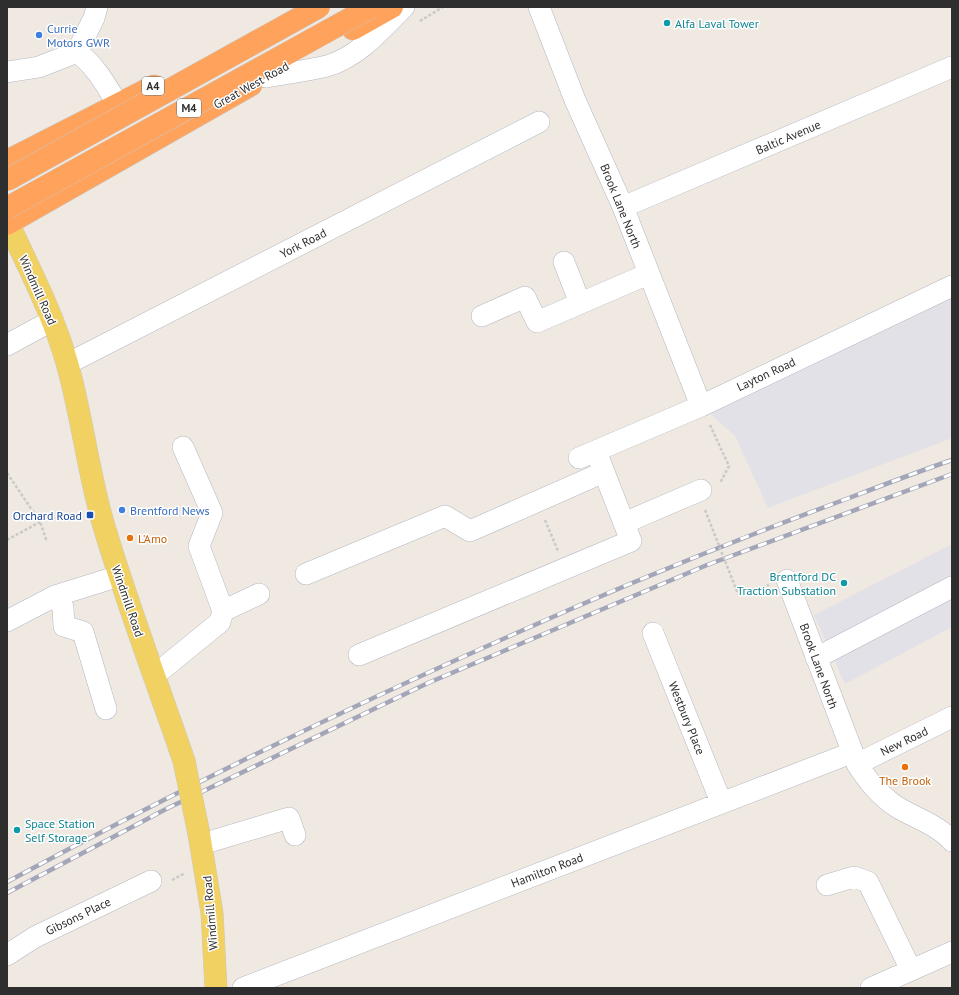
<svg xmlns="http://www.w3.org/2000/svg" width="959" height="995" viewBox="0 0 959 995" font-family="'PT Sans',sans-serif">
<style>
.industrial{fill:#e3e1e8}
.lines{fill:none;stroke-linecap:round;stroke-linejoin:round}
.minor-casing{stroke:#b4b7c1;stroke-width:22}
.major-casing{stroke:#c9c9c9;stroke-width:23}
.highway-casing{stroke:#c9c9c9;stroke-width:23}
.path{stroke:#c9c9c9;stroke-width:2.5;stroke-dasharray:3 2;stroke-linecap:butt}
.minor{stroke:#fff;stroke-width:21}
.major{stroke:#f2d163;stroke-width:22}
.highway{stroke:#ffa35c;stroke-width:22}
.rail-casing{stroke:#a3a6b8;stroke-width:4.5}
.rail{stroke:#fff;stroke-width:3;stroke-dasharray:9;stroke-linecap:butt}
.major-bridge-casing{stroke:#c9c9c9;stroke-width:23;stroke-linecap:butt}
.highway-bridge-casing{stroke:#c9c9c9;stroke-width:23;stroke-linecap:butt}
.path-bridge{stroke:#c9c9c9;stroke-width:2.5;stroke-dasharray:3 2;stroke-linecap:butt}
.major-bridge{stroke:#f2d163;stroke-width:22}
.highway-bridge{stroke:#ffa35c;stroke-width:22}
.culture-dot{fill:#0f9aa8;stroke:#fff;stroke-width:1.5}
.shop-dot{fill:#3f7fe0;stroke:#fff;stroke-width:1.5}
.transit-dot{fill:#1a4fb4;stroke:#fff;stroke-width:1.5}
.food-dot{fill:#e8710a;stroke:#fff;stroke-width:1.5}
.labels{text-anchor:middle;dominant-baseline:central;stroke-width:3;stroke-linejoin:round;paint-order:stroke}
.shield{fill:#fff;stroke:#6d6d6d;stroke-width:1}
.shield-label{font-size:11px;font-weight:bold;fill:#2e2e2e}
.culture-label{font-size:12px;fill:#0d838f;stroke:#fff;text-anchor:start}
.shop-label{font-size:12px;fill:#366cbe;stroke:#fff;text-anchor:start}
.street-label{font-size:12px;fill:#2e2e2e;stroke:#fff}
.transit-label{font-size:12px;fill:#164399;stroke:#fff;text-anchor:end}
.food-label{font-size:12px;fill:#c56008;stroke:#fff;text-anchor:start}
</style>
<rect width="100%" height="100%" fill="#efe9e1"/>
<path class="industrial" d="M952 294V438L768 508 735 436 701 406Z
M952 544V627L845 684 814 615Z"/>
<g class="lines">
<g class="minor-casing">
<path id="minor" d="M539 7 575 100 623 207 701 406
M77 52 94 18 97 7
M7 72 39 67 77 52C96 66 106 85 118 105
M266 77C286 73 307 71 327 66 358 57 382 29 404 7
M623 207 952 67
M564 262 580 303
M482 316 525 297 537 322 648 274
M7 345 53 320
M67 364 539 122
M579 458 701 406 952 286
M624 523 701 490
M306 574 445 516 470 531 604 472 599 459
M787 580 857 764C868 781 879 795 897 807 915 818 938 825 952 841
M55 596 63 607 64 626 83 632 106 709
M223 611 259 594
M7 621 55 596 119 576
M653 633 721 802
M359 655 631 541 604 472
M816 658 952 587
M155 675 220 622 223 611 199 546 212 513 183 447
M857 764 952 717
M202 844 289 818 295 835
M827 885 854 877 868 882 911 970
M7 955 35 937 151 881
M243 988 851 753
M871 988 952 952"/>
</g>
<g class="major-casing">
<path id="major" d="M7 221C29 268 53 314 67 363 82 416 88 471 103 523 127 604 157 682 184 761
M199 834 212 913 216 988"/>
</g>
<g class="highway-casing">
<path id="highway" d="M353 29 392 7
M7 161 154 86
M7 224 251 85"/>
</g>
<path class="path" d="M420 21 443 7
M710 425 729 466 720 483
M7 473 40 522 47 542
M545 520 558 551
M7 540 40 522
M738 594 769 585
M172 880 185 873"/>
<use href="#minor" class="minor"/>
<use href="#major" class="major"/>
<use href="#highway" class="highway"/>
<g class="rail-casing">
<path id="rail" d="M7 882C172 793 340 711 512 635 623 585 735 540 849 498 883 485 917 472 952 460
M7 893 168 808 428 683 707 565 952 474"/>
</g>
<use href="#rail" class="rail"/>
<g class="major-bridge-casing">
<path id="major-bridge" d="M184 761 199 834"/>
</g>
<g class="highway-bridge-casing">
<path id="highway-bridge" d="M7 180 319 7
M7 208 371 7"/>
</g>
<path class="path-bridge" d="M705 510 738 594"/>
<use href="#major-bridge" class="major-bridge"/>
<use href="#highway-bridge" class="highway-bridge"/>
</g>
<g class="culture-dot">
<circle cx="667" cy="23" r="4"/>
<circle cx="844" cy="583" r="4"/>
<circle cx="17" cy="830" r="4"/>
</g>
<g class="shop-dot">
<circle cx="39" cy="35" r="4"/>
<circle cx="122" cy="510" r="4"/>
</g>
<rect class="transit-dot" x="86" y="511" width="8" height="8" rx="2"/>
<g class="food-dot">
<circle cx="130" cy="538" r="4"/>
<circle cx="905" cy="767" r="4"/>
</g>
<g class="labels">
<g class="shield">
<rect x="142" y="77" width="22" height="18" rx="3"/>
<rect x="177" y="99" width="24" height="18" rx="3"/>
</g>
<g class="shield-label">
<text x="153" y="86">A4</text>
<text x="189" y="108">M4</text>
</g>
<g class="culture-label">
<text x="675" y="23">Alfa Laval Tower</text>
<text x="836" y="576" text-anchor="end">Brentford DC<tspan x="836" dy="14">Traction Substation</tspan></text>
<text x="25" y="823">Space Station<tspan x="25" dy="14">Self Storage</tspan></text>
</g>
<g class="shop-label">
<text x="47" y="28">Currie<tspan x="47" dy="14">Motors GWR</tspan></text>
<text x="130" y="510">Brentford News</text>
</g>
<g class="street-label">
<text transform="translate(251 85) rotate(-29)">Great West Road</text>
<text transform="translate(788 137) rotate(-23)">Baltic Avenue</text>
<text transform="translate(621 206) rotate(68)">Brook Lane North</text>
<text transform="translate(303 243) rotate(-27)">York Road</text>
<text transform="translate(38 290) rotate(66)">Windmill Road</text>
<text transform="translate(766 374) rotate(-25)">Layton Road</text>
<text transform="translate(128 601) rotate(71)">Windmill Road</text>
<text transform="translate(819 666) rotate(70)">Brook Lane North</text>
<text transform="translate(687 718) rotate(68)">Westbury Place</text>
<text transform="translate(904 741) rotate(-26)">New Road</text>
<text transform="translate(547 870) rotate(-21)">Hamilton Road</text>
<text transform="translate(210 913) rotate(-95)">Windmill Road</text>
<text transform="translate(78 916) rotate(-26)">Gibsons Place</text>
</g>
<g class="transit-label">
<text x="82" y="515">Orchard Road</text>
</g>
<g class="food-label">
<text x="138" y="538">L'Amo</text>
<text x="905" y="780" text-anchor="middle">The Brook</text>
</g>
</g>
<rect width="959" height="995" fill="none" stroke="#2e2e2e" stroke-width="16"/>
</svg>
